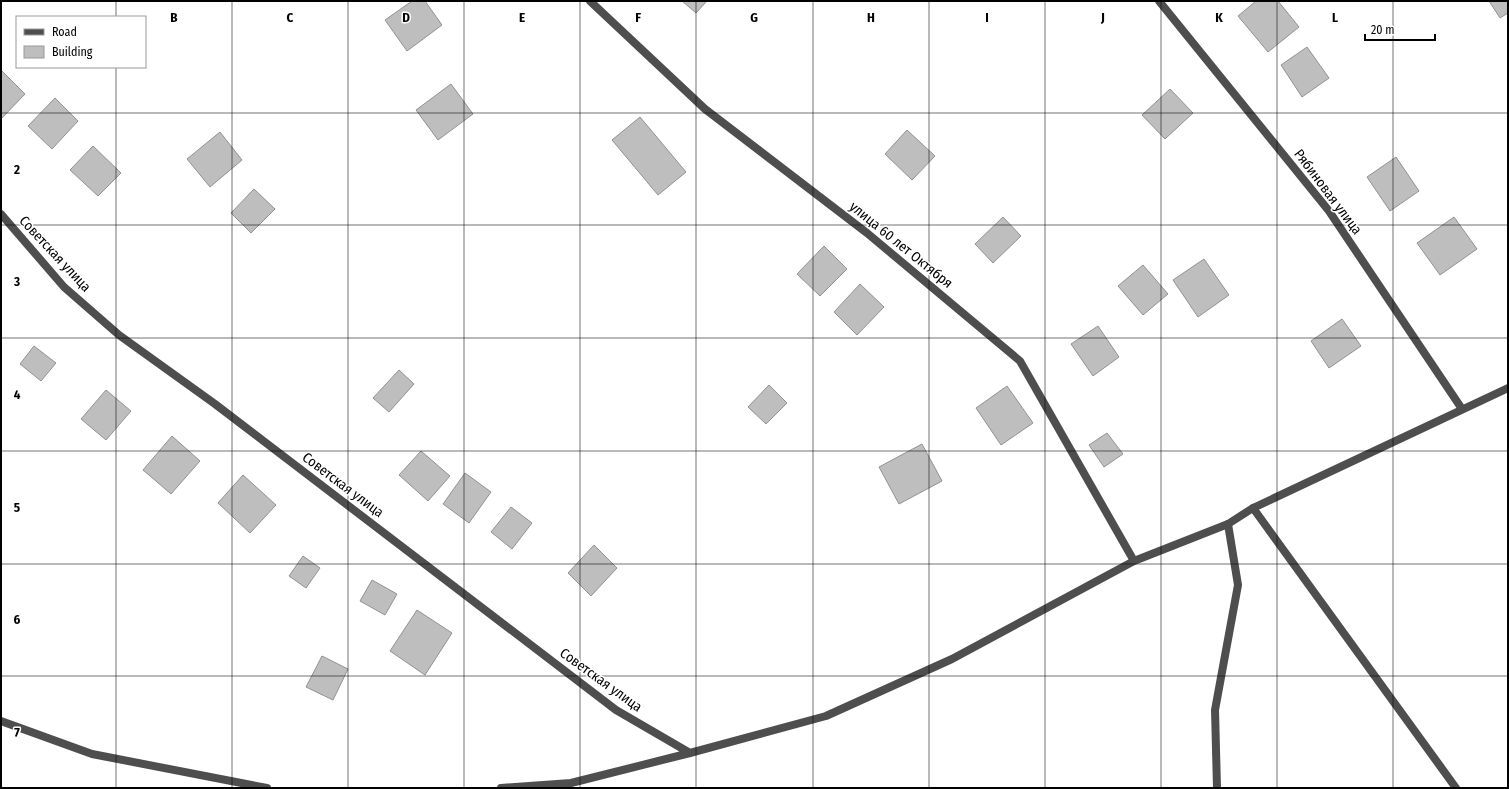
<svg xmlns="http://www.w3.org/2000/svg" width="1509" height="789" viewBox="0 0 1509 789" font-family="'Fira Sans Condensed',sans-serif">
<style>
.building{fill:#bebebe;stroke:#929292}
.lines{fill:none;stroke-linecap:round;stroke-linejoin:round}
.service{stroke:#4e4e4e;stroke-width:8}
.minor{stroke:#4e4e4e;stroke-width:8}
.grid{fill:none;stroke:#000;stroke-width:1;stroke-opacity:0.55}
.labels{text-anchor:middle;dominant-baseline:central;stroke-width:3;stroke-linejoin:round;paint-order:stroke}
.street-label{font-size:14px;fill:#000;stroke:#fff}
.grid-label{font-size:13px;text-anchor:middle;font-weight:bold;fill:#000;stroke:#fff;stroke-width:3;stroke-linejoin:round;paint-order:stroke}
</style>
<rect width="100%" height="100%" fill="#fff"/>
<path class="building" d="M412 1H425L442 25 407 51 385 20Z
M682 1H707L696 13Z
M1256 1H1278L1299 27 1268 52 1238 16Z
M1489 1H1508V13L1500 18Z
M1307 47 1329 78 1302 97 1281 65Z
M2 71 25 94 1 119V72Z
M451 84 473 114 438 140 416 110Z
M1170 89 1193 113 1165 139 1142 115Z
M55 98 78 121 52 149 28 126Z
M640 117 686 172 658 195 612 140Z
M907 130 935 156 912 180 885 154Z
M220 132 242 160 210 187 187 159Z
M93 146 121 173 98 196 70 170Z
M1396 157 1419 191 1390 211 1367 177Z
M254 189 275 209 251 233 231 213Z
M1003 217 1021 236 993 263 975 244Z
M1454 217 1477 249 1440 275 1417 243Z
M824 246 847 269 820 296 797 274Z
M1204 259 1229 295 1198 317 1173 280Z
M1143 265 1168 294 1143 315 1118 286Z
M860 284 884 307 857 335 834 312Z
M1342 319 1361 346 1329 368 1311 341Z
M1098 326 1119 357 1093 376 1071 344Z
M34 346 56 363 41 381 20 364Z
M399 370 414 384 389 412 373 398Z
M769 385 787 403 766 424 748 407Z
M1007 386 1033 423 1001 445 976 408Z
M106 390 131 411 106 440 81 419Z
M1107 433 1123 454 1104 467 1089 445Z
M172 436 200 461 171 494 143 470Z
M922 444 942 481 899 504 879 467Z
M421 451 450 476 428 501 399 475Z
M465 473 491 492 469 523 443 504Z
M243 475 276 505 250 533 218 503Z
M511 507 532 523 512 549 491 532Z
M594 545 617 568 591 596 568 573Z
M303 556 320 568 306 588 289 576Z
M372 580 397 594 385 615 360 601Z
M417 610 452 633 425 675 390 651Z
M322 656 348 669 333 700 306 687Z"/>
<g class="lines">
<path class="service" d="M1253 508 1456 788
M1217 788 1215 710 1238 585 1228 524"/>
<path class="minor" d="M590 1 705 109 867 233 1020 361 1134 561
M1159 1 1329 211 1462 409
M1 214 64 287 119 335 215 404 616 710 690 753
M1 721 92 754 267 788
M501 788 571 783 690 753 826 716 952 659 1134 561 1228 524 1253 508 1508 388"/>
</g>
<path class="grid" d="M116 1V17M232 1V788M348 1V788M464 1V788M580 1V788M696 1V788M813 1V788M929 1V788M1045 1V788M1161 1V788M1277 1V788M1393 1V788M116 67V788M1 113H1508M1 225H1508M1 338H1508M1 451H1508M1 564H1508M1 676H1508"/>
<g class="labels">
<g class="street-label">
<text transform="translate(1328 192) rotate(53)">Рябиновая улица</text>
<text transform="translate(901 245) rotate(39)">улица 60 лет Октября</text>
<text transform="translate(55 254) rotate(47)">Советская улица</text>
<text transform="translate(343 485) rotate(37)">Советская улица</text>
<text transform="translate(601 680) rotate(36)">Советская улица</text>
</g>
</g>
<g class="grid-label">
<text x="174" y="22">B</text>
<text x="290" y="22">C</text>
<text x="406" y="22">D</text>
<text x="522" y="22">E</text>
<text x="638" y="22">F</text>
<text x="754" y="22">G</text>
<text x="871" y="22">H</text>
<text x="987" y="22">I</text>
<text x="1103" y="22">J</text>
<text x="1219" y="22">K</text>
<text x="1335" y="22">L</text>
<text x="17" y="174">2</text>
<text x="17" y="286">3</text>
<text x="17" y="399">4</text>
<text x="17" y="512">5</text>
<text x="17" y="624">6</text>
<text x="17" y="737">7</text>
</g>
<rect width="1509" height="789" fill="none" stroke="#000000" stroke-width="4"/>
<rect x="16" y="16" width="130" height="52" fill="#ffffff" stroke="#999999"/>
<rect x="24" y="29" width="20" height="6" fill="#4e4e4e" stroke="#999999"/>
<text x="52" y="36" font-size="12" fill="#000000">Road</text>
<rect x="24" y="46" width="20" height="12" fill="#bebebe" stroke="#999999"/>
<text x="52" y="56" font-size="12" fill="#000000">Building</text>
<path d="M1365 34v6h70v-6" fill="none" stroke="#000000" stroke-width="2"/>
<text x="1371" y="34" font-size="12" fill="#000000" stroke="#ffffff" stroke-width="3" paint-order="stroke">20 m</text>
</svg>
